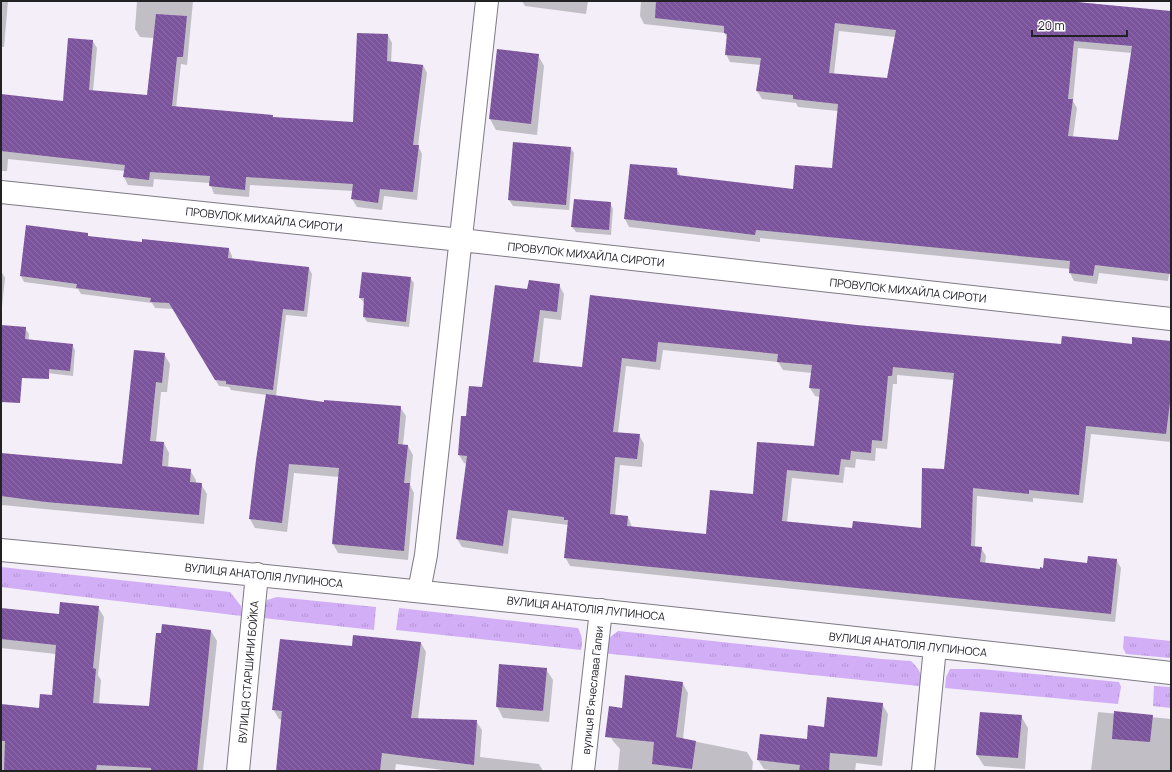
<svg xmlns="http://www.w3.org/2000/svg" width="1172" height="772" viewBox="0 0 1172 772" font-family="Manrope,sans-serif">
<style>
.grass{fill:url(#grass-tufts)}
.shadow{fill:#0003;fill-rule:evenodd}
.building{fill:url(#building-back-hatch);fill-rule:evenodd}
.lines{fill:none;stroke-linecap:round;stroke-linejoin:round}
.street-casing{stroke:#7d7982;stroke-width:24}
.street{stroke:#fff;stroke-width:22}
.labels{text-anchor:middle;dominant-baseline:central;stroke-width:4;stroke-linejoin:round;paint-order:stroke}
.street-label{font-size:11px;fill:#222124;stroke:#fefdff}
</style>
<defs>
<pattern id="grass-tufts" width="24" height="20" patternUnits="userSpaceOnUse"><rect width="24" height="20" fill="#d2aef6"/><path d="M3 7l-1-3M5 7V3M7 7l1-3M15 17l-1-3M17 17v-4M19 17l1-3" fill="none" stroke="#b495d3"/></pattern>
<pattern id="building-back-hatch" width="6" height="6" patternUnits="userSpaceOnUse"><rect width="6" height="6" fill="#7c549e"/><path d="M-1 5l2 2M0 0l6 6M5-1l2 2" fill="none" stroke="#8c6ea6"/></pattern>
</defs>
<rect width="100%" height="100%" fill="#f3eef8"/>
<path class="grass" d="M1 567 230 592 241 606 242 616 1 587Z
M277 597 376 607 374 630 263 618 267 600Z
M399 608 578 628C582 636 583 641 581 650L396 630Z
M618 631 882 659 911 661C920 670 923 674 919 686L602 653 605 641Z
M1124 636 1171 641V658L1126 654 1123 648Z
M950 669H981L1119 682 1121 687 1118 704 945 688 946 677Z
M1154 686 1171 687V708L1153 706Z"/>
<path class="shadow" d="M1 1H8L4 47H1Z
M137 1H193L187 65 181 64 176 108 273 118 354 123 388 35 392 43 391 62 423 65 427 73 418 146 422 154 417 200 384 196 382 210 357 207 352 199 353 191 250 185 249 197 214 194 210 183 154 179 153 187 128 185 124 177 125 171 8 159 7 171H1V95L64 102 92 40 97 48 93 91 148 96 154 38 140 37 135 29Z
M522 1H588L586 14 525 6Z
M641 1H1068L1170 12 1171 264 1168 281 1099 273 1097 284 1074 281 1070 273V269L760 238V242L629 227 625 219 631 165 677 169 681 177 794 190 833 169 838 111 798 107 796 103 762 99 757 91 761 65 730 62 726 54 727 38 725 33 644 24 640 16ZM839 31 895 37 888 79 834 74ZM1078 48 1132 53 1119 141 1073 137 1077 108 1073 101Z
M538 55 544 66 537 135 496 130 490 119Z
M570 147 574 153 569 210 513 206 509 200Z
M610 203 613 209 611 235 576 232 572 227Z
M87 234 89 237 142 243 229 249 232 256V259L309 268 312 274 307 317 286 315 276 396 325 403 400 407 406 416 403 445 408 446 413 455 410 485 414 493 408 560 338 553 333 544 339 477 294 473 287 532 255 528 250 519 267 395 231 390 229 387 219 386 174 309 155 308 152 303 81 294 78 289 24 282 21 276Z
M1 271 5 278 1 316Z
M363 273 410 278 414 283 409 327 367 322 364 317 365 304 360 298Z
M559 285 564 294 561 320 544 318 539 364 583 368 590 296 857 326 1062 345H1132L1171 342V442L1091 434 1083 503 1033 498V502L977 496 975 547 981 548 986 556 985 564 1041 570 1116 559 1121 568 1115 622 570 566 565 557 569 525 512 518 508 554 462 547 457 539 467 464 464 463 459 455 467 417 528 290ZM663 350 778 362 783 370 812 373 810 388 815 396 820 397 815 447 754 495 707 535 632 527 628 517 615 516 620 465 642 467 644 444 639 435 618 433 626 366 660 370ZM897 375 954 380 945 470 922 529 853 530 787 523 792 478 843 483 845 467 855 468 856 459 875 461 876 448 887 449 893 384H897Z
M1 326 25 328 29 334 27 367 1 365Z
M72 345 75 350 73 376 38 372Z
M164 354 170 364 167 392H161L156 442 164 443 169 453 168 468 190 470 196 480V484H201L207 494 204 524 2 505 1 508V454L123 465Z
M98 607 104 617 98 675 101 680 99 704 150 707 211 631 217 641 203 771H1V705L40 709 53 696 56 654 1 648V609L60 615Z
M421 643 426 652 418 719 476 721 482 730 480 757 539 764 543 771H451L396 764 395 771H277L282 720 279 719 273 709 353 648Z
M546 669 553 680 549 722 503 718 497 706Z
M682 682 688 693 683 739 747 752 753 762 752 771H618L620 749 613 741 607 731 622 709Z
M882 704 888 714 882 766 856 763 855 771H776L764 769 758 760 808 740 825 728Z
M1098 712 1171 719V771H1091Z
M1021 716 1028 728 1025 769 984 766 977 755Z"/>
<path class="building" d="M656 1H1066L1171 11V274L1095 265 1093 276 1069 273 1070 261 756 230 755 235 624 219 630 164 677 168V175L793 189 795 165 832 168 838 104 793 99V95L756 91 761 58 725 55 727 34 724 33V26L655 18ZM835 23 896 30 887 78 829 73ZM1074 41 1132 46 1118 140 1068 136 1073 99H1068Z
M156 14 187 16 183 57H177L172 106 273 115V117L353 122 357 33 388 34 387 61 423 65 413 145H419L413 192 380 189 378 203 351 199 353 184 246 177 245 190 209 186 210 176 150 172 149 180 123 177 125 165 1 151V94L63 101 68 38 93 40 89 90 147 95Z
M497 49 539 54 531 124 489 119Z
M513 142 571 147 566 205 508 200Z
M574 199 611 202 609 230 571 227Z
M26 225 88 233V236L142 242V239L229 248 228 258 309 267 304 311 283 309 273 390 226 384V381L215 380 169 303 150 302 151 298 76 288 77 284 20 276Z
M362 272 411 277 406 322 363 317 364 298H359Z
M529 280 560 284 557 312 540 310 533 362 582 367 590 295 857 325 1061 344 1062 336 1132 344V337L1171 341V394L1166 434 1086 426 1079 495 1029 490V494L973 488 971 546 982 547 980 562 1040 569V567L1043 568 1044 558 1087 563 1088 556 1117 559 1111 614 564 558 568 520H564V517L508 510 503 546 456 539 467 456 458 455 461 416H466L469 386 482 387 495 285 527 289ZM658 342 778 354 777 362 812 365 809 388 820 389 814 446 757 442 753 494 710 490 706 534 627 526 628 516 610 514 615 457 637 459 640 434 613 432 622 358 656 362ZM893 367 954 373 944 469 922 468 921 528 853 521 852 528 782 521 787 470 839 475 841 459 850 460 851 451 871 453 872 440 882 441 888 376H892Z
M1 325 26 327 25 339 73 344 70 371 49 369V379L22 378 20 403 1 402Z
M134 350 165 353 162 383 156 382 150 441 164 442 162 466 191 469 190 482 202 483 199 515 46 502 1 496V453L122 464Z
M266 394 324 402V400L401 406 398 444 408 445 404 483H410L404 551 332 544 339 468 289 464 282 523 249 519 256 460Z
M60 602 99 606 93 668 96 669 93 703 149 706 156 633H161L162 624 211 630 197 771H151V768L97 765 96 771H4L5 741H1V704L39 708 40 694 52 695 56 645 1 639V608L59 614Z
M353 635 421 642 411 718 477 720 474 765 382 753 380 771H276L282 711 272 710 280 639 352 646Z
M499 664 547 668 543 711 496 707Z
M625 675 683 682 676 737 696 741 692 769 652 764 654 742 605 737 609 706 622 708Z
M827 697 883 703 877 757 830 753 829 771H799L800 765 757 760 760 734 807 739 808 725 824 727Z
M1114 711 1153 715 1150 742 1112 739Z
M980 712 1022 715 1018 758 976 755Z"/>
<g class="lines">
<g class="street-casing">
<path id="street" d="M1 192 461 240 1171 319
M1 550C391 587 781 629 1171 673
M419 591 426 555 487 1
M238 771 257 574
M583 771 601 610
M923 771 935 647"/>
</g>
<use href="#street" class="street"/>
</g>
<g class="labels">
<g class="street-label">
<text transform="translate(264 219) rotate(6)">ПРОВУЛОК МИХАЙЛА СИРОТИ</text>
<text transform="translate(586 254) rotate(6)">ПРОВУЛОК МИХАЙЛА СИРОТИ</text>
<text transform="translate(908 290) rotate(6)">ПРОВУЛОК МИХАЙЛА СИРОТИ</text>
<text transform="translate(264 575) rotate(6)">ВУЛИЦЯ АНАТОЛІЯ ЛУПИНОСА</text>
<text transform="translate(586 608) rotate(6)">ВУЛИЦЯ АНАТОЛІЯ ЛУПИНОСА</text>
<text transform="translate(908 644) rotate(6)">ВУЛИЦЯ АНАТОЛІЯ ЛУПИНОСА</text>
<text transform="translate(248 672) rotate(-85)">ВУЛИЦЯ СТАРШИНИ БОЙКА</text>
<text transform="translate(592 690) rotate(-84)">вулиця Вʼячеслава Галви</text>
</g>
</g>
<rect width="1172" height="772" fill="none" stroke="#222124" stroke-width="4"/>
<path d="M1032 30v6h95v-6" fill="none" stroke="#222124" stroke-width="2"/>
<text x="1038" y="30" font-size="12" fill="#222124" stroke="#fefdff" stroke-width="3" paint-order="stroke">20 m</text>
</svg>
